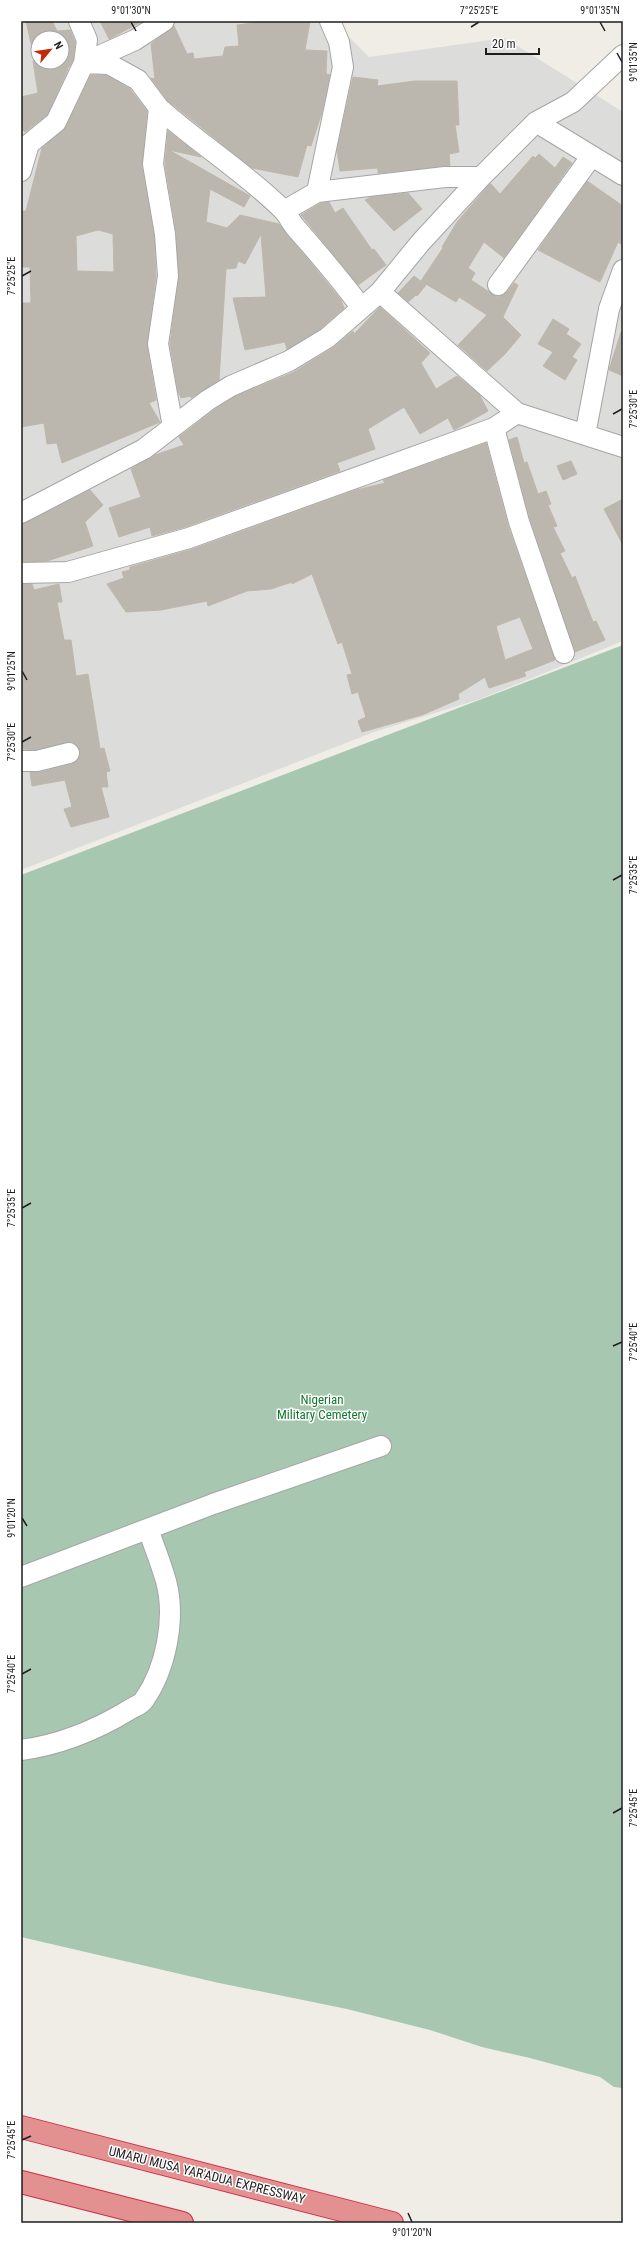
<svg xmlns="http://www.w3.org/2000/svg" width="644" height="2244" viewBox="0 0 644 2244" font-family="'Roboto Condensed',sans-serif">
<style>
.residential{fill:#dcdcdb;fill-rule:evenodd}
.cemetery{fill:#a7c7b1}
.building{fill:#bbb6ae;stroke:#c0b7a8;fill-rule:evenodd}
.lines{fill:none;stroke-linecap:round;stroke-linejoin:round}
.street-casing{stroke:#a5a5a5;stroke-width:22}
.highway-casing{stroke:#d32c48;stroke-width:24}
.street{stroke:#fff;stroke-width:20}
.highway{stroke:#e39091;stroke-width:22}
.ticks{fill:none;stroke:#1e1e1e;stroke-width:1.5}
.labels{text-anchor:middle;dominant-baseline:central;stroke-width:3;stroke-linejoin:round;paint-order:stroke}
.park-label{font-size:13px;fill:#10792b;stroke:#fff}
.street-label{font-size:13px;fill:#1e1e1e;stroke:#fff}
.neatline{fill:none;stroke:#1e1e1e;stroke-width:1.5}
.ticks-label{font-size:10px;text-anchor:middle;fill:#1e1e1e}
</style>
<rect width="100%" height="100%" fill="#efede5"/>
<path class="residential" d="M21 21H333L369 57 505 38 623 112V641L480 699 374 732 21 870ZM38 38H62V62H38Z"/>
<path class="cemetery" d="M623 645V2088L614 2087 600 2077 530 2058 482 2047 430 2030 347 2009 219 1983 21 1937V875Z"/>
<path class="building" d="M26 21H52L57 31 70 30 75 42 73 60 69 67 66 69H68L47 115 25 132 21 128V97L38 93 33 61H35ZM38 38H62V62H38Z
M100 21H143L109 39Z
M253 21H310L305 50 327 51 326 74 330 75 322 112 311 146 307 145 298 177 252 168 167 100 151 78 155 79 151 44 174 26 187 54 193 53 194 59 223 56 225 47 239 46 237 25 253 23Z
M91 75H106L130 89 147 111 142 166 154 235 156 276 147 346 156 400 149 403 160 422 62 463 57 443 47 444 44 423 21 427V303H31L30 267H21V211H26L42 148 66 127ZM98 230 113 234 114 272 77 271 76 236Z
M353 77 378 80 377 86 415 81H457L459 125H455L459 152 449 154 450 166 378 173V168L340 171 337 150Z
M168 131 201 157 169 150 250 196 244 207 210 189 206 222 227 228 240 215 279 224 341 300 344 308 320 329 287 349 285 342 245 350 233 298 266 297 261 234 245 264 238 261 236 268 226 269 219 380 191 398V396L181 398 178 391 170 344 179 275 176 232 165 164Z
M539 154 555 168 563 157 572 163 504 258 484 242 468 268 475 273 471 280 497 297 507 292 514 283 518 285 503 317 521 335 505 354 487 371 458 345 487 315 459 297 456 302 421 281 443 248 442 247 457 222 489 185 491 184 500 194 533 156 535 158Z
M587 181 623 206V245L618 242 600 282 538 250Z
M408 193 422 209 394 231 365 200 371 197Z
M329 202 335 213 343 208 372 250 374 249 386 265 358 285 301 215 321 203Z
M414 276 426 285 417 296 416 295 408 302 398 293Z
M380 307 430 353 421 363 436 389 457 376 479 394 488 411 454 430 448 418 420 434 404 407 368 429 375 449 337 463 340 471 185 527 152 536 150 527 119 537 109 508 141 497 131 469 155 455 184 445 179 437 214 410 236 396 294 372 333 348 353 331 354 334Z
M553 319 569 329 566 334 581 344 572 357 577 360 565 380 543 366 553 352 538 344Z
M621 332H623V376L609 370Z
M517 437 524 463 527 462 538 494 546 491 551 504 548 505 557 526 553 527 565 551 560 553 572 578 575 576 593 622 596 621 605 640 575 652 530 519 509 440Z
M486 443 508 526 555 660 524 672 526 676 489 688 485 677 458 694 459 699 422 715 362 732 358 721 366 717 358 692 352 694 347 675 352 674 342 642 338 644 312 574 292 584V582L271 589 247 591 208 606 207 601 161 610 126 612 107 584 124 578 122 572 130 570V567L193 549 356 490 385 483 383 480ZM520 617 533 649 505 660 496 626Z
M571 461 577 474 563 480 557 466Z
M90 490 103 505 85 522 93 546 47 561 21 562V524Z
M623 499V545L604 509Z
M21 584H32L34 590 59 584 62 602H57L64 640H71L76 676 88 674 100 749 104 748 110 771 106 772 108 787H101L109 817 71 827 64 809 72 807 65 780 32 786 30 772H40L72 764 77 761 80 751 77 745 72 742 36 750 23 749 21 742Z"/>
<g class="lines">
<g class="street-casing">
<path id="street" d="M330 21 339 42 343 67 317 192 445 177H481
M88 61 135 40 164 21
M84 63 109 64 138 80 159 108
M536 122 623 175
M21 171 29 144 56 122 84 63 87 40 79 21
M284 211 317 192
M498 285 591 157
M380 292 517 413
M173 427 158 344 168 276 165 234 153 164 159 108C199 144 245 172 283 210 288 215 291 222 295 227 318 253 340 279 361 307
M494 428 519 522 564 653
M585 435 609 309 623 270
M21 513 144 449 208 400 231 386 289 361 327 338 380 292 421 242 481 177 536 122 573 102 623 55
M21 573 68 572 189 538 494 428 517 413 623 447
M21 761H37L69 753
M21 1577 213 1504 381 1446
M21 1750C59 1745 96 1730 129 1710 133 1707 141 1705 144 1700 166 1669 176 1618 166 1581 161 1563 154 1546 148 1529"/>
</g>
<g class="highway-casing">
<path id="highway" d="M21 2127 392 2223
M21 2182 182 2223"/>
</g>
<use href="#street" class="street"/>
<use href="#highway" class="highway"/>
</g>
<path class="ticks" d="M131 22 136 31M600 22 605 31M471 27 479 22M617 53 622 62M22 276 31 271M613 414 622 409M22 671 27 680M22 742 31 737M613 880 622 875M22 1208 31 1203M613 1346 622 1342M22 1518 27 1526M22 1674 31 1669M613 1813 622 1808M22 2140 31 2136M408 2213 412 2222"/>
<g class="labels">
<g class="park-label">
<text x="322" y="1399">Nigerian<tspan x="322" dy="15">Military Cemetery</tspan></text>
</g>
<g class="street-label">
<text transform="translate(207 2175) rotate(14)">UMARU MUSA YAR'ADUA EXPRESSWAY</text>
</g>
</g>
<rect width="644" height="2244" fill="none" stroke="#ffffff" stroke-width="44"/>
<g transform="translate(50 50) rotate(61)"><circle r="19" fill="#ffffff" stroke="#a5a5a5"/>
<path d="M0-3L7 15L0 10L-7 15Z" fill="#c42909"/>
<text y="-6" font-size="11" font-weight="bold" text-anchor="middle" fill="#1e1e1e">N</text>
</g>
<path d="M486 48v6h53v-6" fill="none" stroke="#1e1e1e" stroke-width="2"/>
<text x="492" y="48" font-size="12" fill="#1e1e1e" stroke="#ffffff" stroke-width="3" paint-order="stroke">20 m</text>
<rect x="22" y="22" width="600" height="2200" class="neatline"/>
<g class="ticks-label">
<text x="131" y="14">9°01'30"N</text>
<text x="479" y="14">7°25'25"E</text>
<text x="600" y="14">9°01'35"N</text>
<text transform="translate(633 62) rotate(-90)" y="4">9°01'35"N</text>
<text transform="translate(11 276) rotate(-90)" y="4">7°25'25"E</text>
<text transform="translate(633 409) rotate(-90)" y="4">7°25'30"E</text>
<text transform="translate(11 671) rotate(-90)" y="4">9°01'25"N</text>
<text transform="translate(11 742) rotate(-90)" y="4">7°25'30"E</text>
<text transform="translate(633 875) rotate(-90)" y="4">7°25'35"E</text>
<text transform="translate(11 1208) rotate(-90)" y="4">7°25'35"E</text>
<text transform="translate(633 1342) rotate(-90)" y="4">7°25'40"E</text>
<text transform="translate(11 1518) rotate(-90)" y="4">9°01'20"N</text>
<text transform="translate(11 1674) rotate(-90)" y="4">7°25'40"E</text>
<text transform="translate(633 1808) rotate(-90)" y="4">7°25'45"E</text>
<text transform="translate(11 2140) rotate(-90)" y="4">7°25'45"E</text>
<text x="412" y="2236">9°01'20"N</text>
</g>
</svg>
